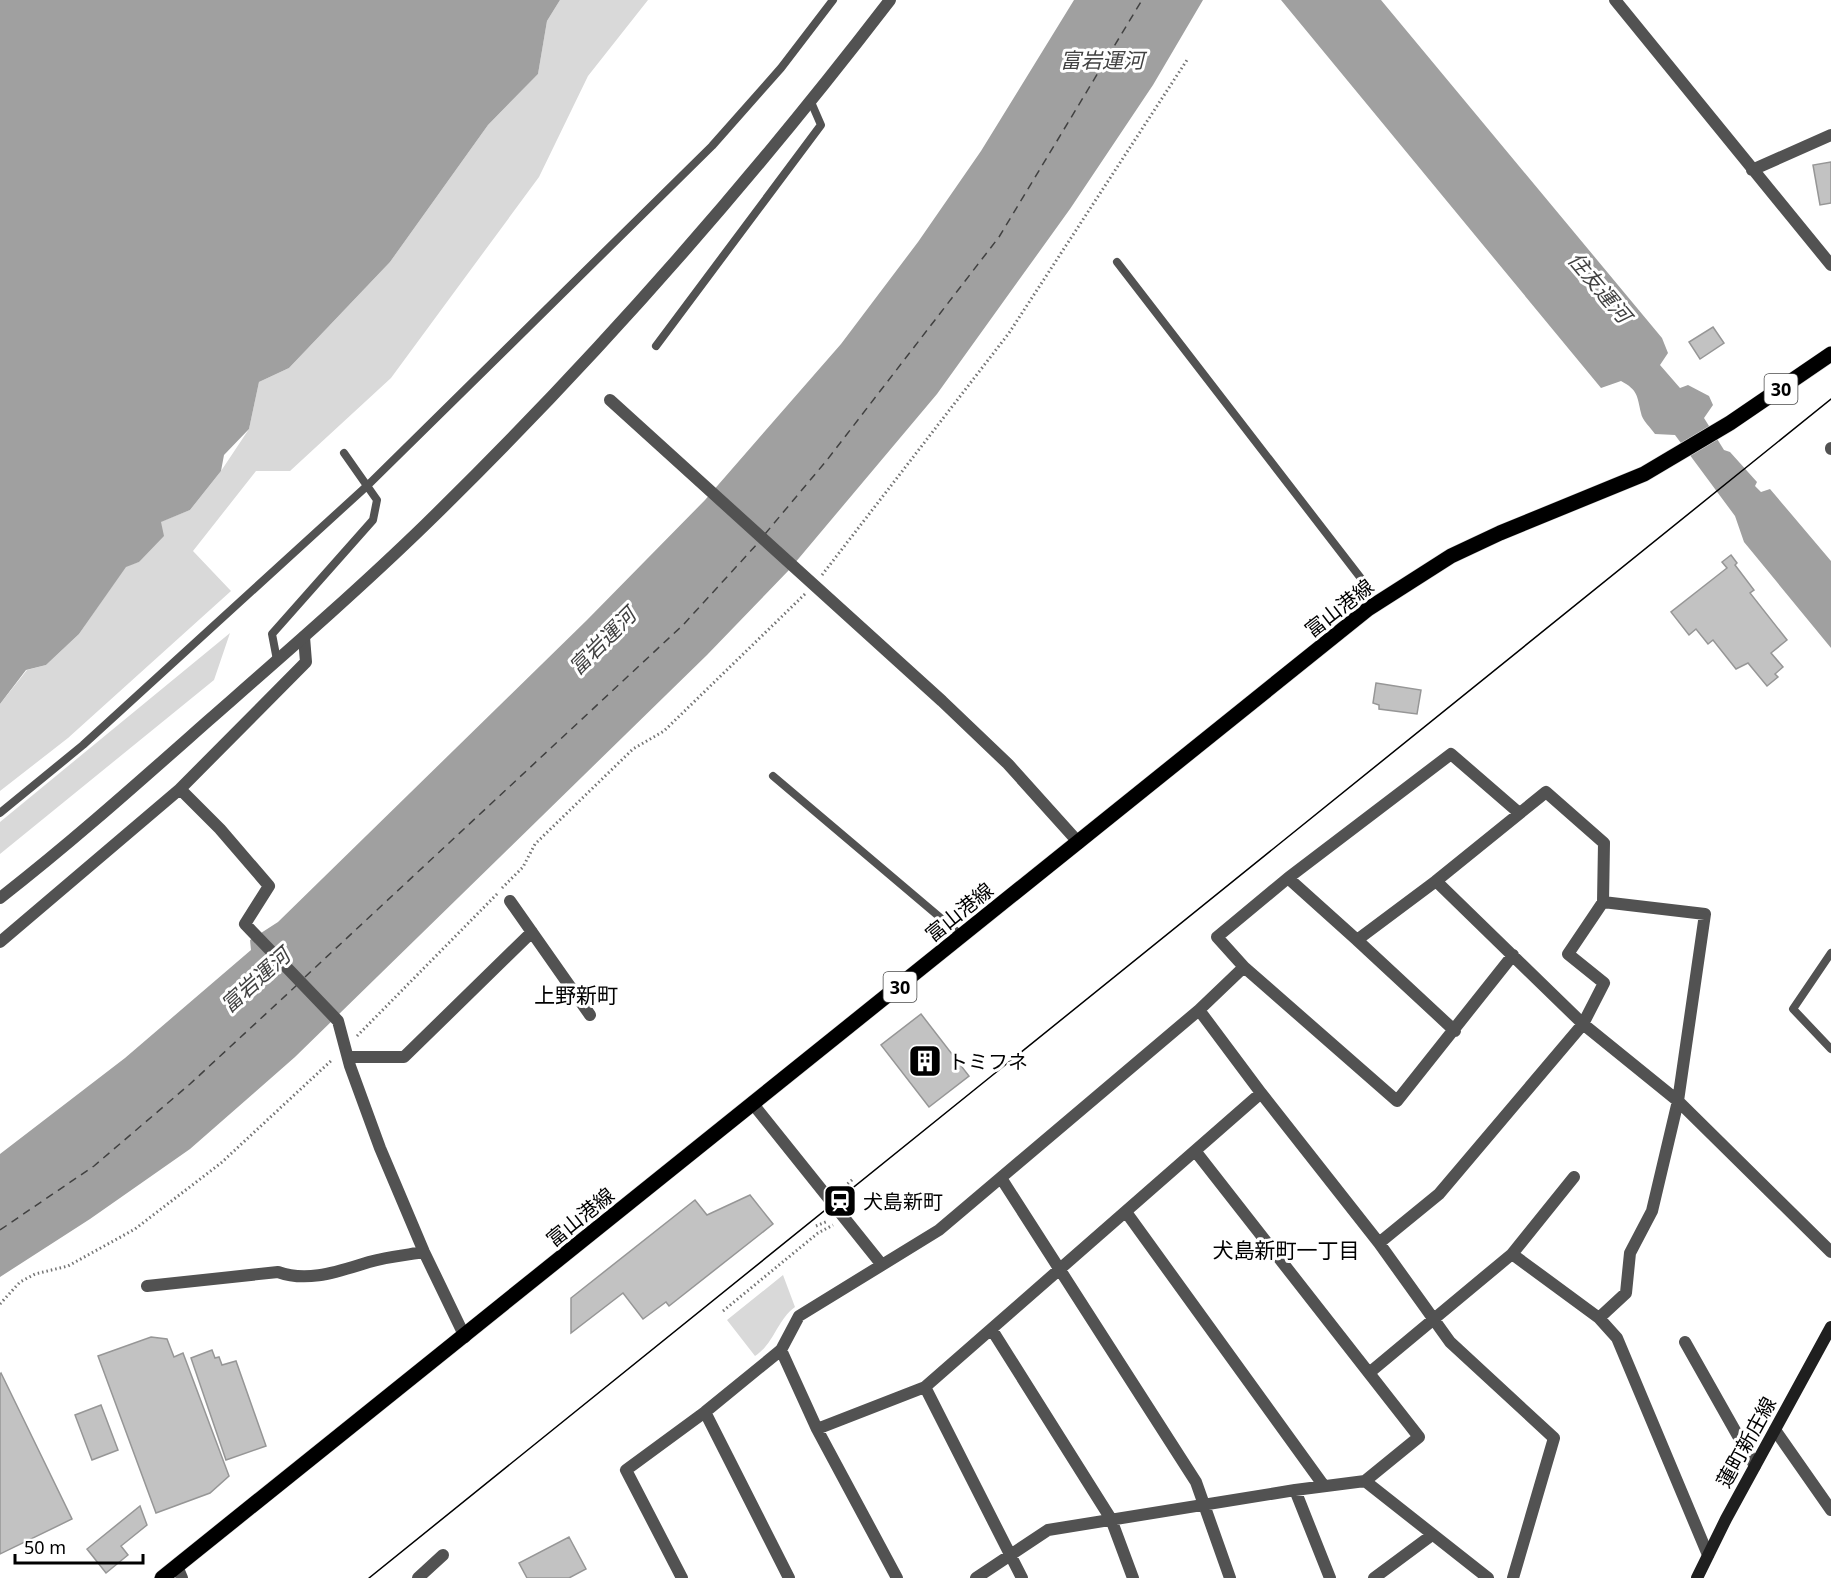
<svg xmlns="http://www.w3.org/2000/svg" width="1831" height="1578" viewBox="0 0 1831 1578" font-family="'Noto Sans','Noto Sans JP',sans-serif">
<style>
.green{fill:#d9d9d9}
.water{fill:#a0a0a0}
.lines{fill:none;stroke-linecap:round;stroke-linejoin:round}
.ferry{stroke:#414141;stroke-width:1.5;stroke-dasharray:8 6;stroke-linecap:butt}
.building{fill:#c2c2c2;stroke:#969696;stroke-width:1.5}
.primary-casing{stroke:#dbdbdb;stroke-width:16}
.path{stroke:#747474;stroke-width:3;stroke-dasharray:1.5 3;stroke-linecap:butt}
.service{stroke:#525252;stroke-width:8}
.minor{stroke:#525252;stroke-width:12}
.tertiary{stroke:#525252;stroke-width:12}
.secondary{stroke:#1f1f1f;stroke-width:12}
.primary{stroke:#000;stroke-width:15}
.tram{stroke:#000;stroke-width:1.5}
.labels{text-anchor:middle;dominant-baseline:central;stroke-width:6;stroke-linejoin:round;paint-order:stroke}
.shield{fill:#fff;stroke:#4c4c4c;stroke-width:1.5}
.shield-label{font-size:18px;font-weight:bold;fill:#000}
.street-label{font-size:20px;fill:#000;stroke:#fff}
.poi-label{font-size:20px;fill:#000;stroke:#fff;text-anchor:start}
.water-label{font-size:21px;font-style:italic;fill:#414141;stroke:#fff}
.neighbourhood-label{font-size:21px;fill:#000;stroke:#fff}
</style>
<rect width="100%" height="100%" fill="#fff"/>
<path class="green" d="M560 0H648L588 76 539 177 391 378 290 471H256L193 551 231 591 68 738 0 791V704L27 670 46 665 79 634 126 566 139 562 160 522 190 510 221 471 249 429 259 382 289 368 390 262 488 125 538 74 547 21Z
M230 633 214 680 0 854V822Z
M783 1275 795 1307C777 1320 774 1344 755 1356L727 1320Z"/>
<path class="water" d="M0 0H560L547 21 538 74 488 125 390 262 289 368 259 382 249 429 224 455 221 471 190 510 161 522 164 536 139 562 126 567 79 634 46 665 26 670 0 704Z
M1074 0H1203L1153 85 1070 209 937 394 789 570 707 655 295 1057 190 1149 90 1219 0 1277V1154L125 1058 251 950 250 940 278 922 587 620 705 500 841 344 918 242 981 151Z
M1281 0H1381L1662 338 1668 353 1660 365 1680 388 1688 385 1709 396 1713 405 1704 418 1724 450 1730 452 1757 482 1755 486 1761 492 1770 489 1831 561V648L1744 542 1735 516 1675 435 1655 434C1651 428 1642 420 1641 413 1637 396 1638 390 1621 381L1601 388Z"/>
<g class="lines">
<path class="ferry" d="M765 534 827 460 999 237 1142 0
M305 977 683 625 758 543
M0 1230 94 1166 190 1084 297 985"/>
</g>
<path class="building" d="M1831 162V203L1820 205 1813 165Z
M1713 327 1724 343 1700 359 1689 342Z
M1731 555 1737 563 1735 565 1754 590 1750 593 1787 640 1771 653 1783 667 1775 674 1778 677 1767 686 1748 663 1736 669 1713 640 1708 644 1696 629 1689 635 1671 612 1727 568 1722 562Z
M1376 683 1421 690 1417 714 1379 709V705L1373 703Z
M921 1014 969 1076 929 1107 881 1045Z
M750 1195 773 1224 669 1306 666 1302 643 1319 623 1293 571 1333V1298L695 1200 707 1215Z
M151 1337 167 1339 174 1357 183 1353 229 1476 210 1493 156 1513 98 1356Z
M212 1350 215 1358 219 1357 222 1365 236 1361 266 1446 226 1460 191 1358Z
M1 1373 72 1519 0 1554V1374Z
M101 1405 118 1450 92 1460 75 1415Z
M140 1506 147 1525 121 1546 128 1555 106 1573 87 1549Z
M569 1537 586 1569 569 1578H527L519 1563Z"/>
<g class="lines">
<g class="primary-casing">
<path id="primary" d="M162 1578 1368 609 1451 556 1500 533 1644 474 1730 423 1831 354"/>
</g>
<path class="path" d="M822 575 1009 333 1187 60
M502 888 523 867 535 844 633 749 664 731 806 593
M357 1036 498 893
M841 1190 853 1179
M816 1226 828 1221
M0 1304 20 1282 35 1274 68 1266 135 1229 221 1163 333 1059
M723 1311 818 1233 833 1225"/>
<path class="service" d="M1117 262 1370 590
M656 346 821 125 811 102
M277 660 272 634 373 520 377 500 344 453
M773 776 962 936
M0 813 83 745 368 485 712 146 781 68 833 0
M1831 953 1793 1009 1831 1049"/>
<path class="minor" d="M1615 0 1831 265
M1752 170 1831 135
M1831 448V449
M304 637 306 662 180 789 220 829 269 886 245 924 338 1021 350 1066 380 1148 424 1252 465 1337
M1288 878 1451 754 1518 812
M1436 881 1546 792 1604 843 1603 902
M510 901 590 1015
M1357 940 1455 1031
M0 942 180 789
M1244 967 1397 1101 1513 955
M1199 1010 1261 1093
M348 1057H404L532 932
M753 1104 882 1265
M1196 1152 1419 1437 1365 1481
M1001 1178 1196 1482 1230 1578
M1126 1212 1324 1486
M1379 1243 1439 1194 1583 1024 1604 983 1568 954 1603 902 1705 914 1678 1101 1652 1211 1630 1253 1626 1293 1599 1318 1617 1338 1708 1555
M1512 1254 1599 1318
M147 1286 278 1272C308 1283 339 1271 369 1262 386 1257 406 1255 424 1252
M992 1330 1111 1519 1133 1578
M1685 1342 1755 1466
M781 1350 799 1316 939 1230 1199 1010 1244 967 1217 937 1288 878 1357 940 1436 881 1583 1024 1678 1101 1831 1252
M1369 1373 1512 1254 1574 1177
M925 1387 1022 1578
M705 1412 789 1578
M817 1429 925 1387 1261 1093 1379 1243 1450 1342 1554 1438 1513 1578
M1295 1490 1330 1578
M418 1578 443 1555
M682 1578 626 1470 705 1412 781 1350 817 1429 897 1578
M976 1578 1048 1530 1295 1490 1365 1481 1488 1578
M1374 1578 1432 1535"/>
<path class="tertiary" d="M610 400 942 701 1008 764 1079 843
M0 898C72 842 140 781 209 720 282 656 356 592 426 524 593 361 748 185 890 0
M1775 1430 1831 1510
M177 1566 182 1578"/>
<path class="secondary" d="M1697 1578 1726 1519 1831 1327"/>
<use href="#primary" class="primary"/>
<path class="tram" d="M369 1578 1831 399"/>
</g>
<defs>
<g id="building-square" transform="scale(1.725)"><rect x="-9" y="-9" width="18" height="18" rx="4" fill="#000" stroke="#fff"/><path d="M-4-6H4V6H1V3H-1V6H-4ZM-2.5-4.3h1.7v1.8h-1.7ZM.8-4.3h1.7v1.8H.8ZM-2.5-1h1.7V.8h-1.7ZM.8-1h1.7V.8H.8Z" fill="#fff"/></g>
<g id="station-square" transform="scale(1.725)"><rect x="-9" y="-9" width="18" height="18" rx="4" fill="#000" stroke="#fff"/><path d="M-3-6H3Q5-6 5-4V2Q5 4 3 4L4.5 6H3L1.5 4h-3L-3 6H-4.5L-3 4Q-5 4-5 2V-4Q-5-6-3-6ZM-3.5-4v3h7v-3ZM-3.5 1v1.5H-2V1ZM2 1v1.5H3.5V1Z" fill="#fff"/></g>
</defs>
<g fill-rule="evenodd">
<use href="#building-square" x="925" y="1061"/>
<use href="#station-square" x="840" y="1201"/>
</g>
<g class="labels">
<g class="shield">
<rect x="1764.5" y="374" width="33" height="30" rx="4.5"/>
<rect x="883.5" y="972" width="33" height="30" rx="4.5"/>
</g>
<g class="shield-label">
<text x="1781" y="389">30</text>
<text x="900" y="987">30</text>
</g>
<g class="street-label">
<text transform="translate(1339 608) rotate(-38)">富山港線</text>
<text transform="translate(959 912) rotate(-39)">富山港線</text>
<text transform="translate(580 1217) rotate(-39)">富山港線</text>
<text transform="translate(1746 1442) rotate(-61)">蓮町新庄線</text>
</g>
<g class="poi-label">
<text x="948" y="1061">トミフネ</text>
<text x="863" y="1201">犬島新町</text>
</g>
<g class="water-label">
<text x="1102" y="60">富岩運河</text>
<text transform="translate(1600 287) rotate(50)">住友運河</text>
<text transform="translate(602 641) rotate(-45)">富岩運河</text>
<text transform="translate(255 980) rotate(-42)">富岩運河</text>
</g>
<g class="neighbourhood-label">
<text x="576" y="995">上野新町</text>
<text x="1286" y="1250">犬島新町一丁目</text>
</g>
</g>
<path d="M15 1554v9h128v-9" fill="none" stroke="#000000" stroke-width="3"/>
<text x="24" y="1554" font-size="18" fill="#000000" stroke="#ffffff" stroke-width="4.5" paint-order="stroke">50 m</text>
</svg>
